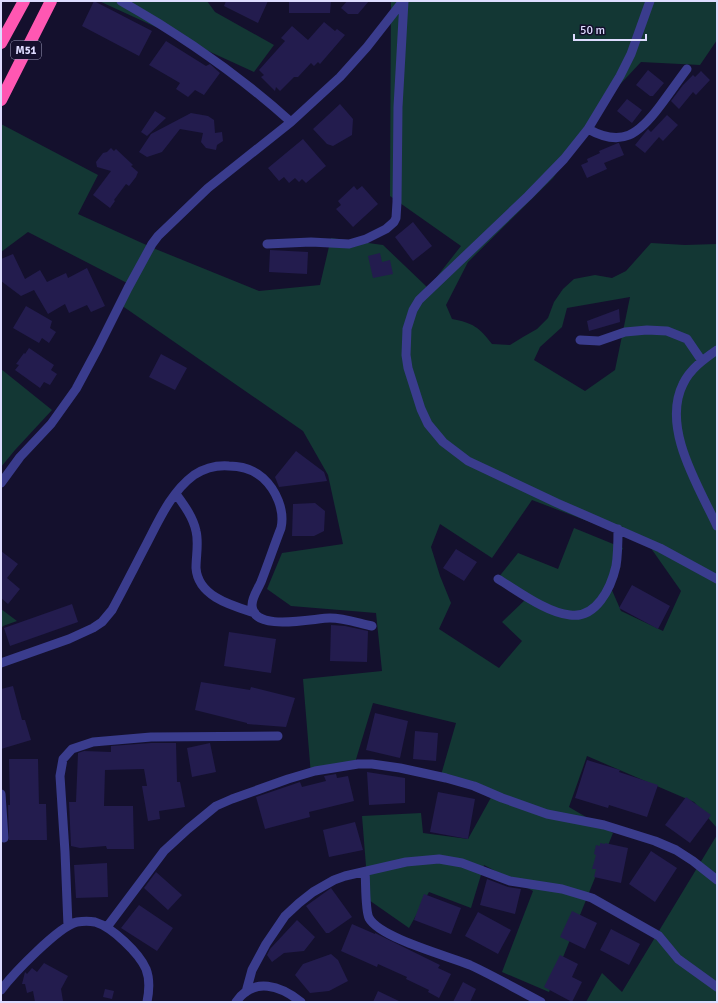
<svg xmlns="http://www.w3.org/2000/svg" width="718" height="1003" viewBox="0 0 718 1003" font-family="Signika,sans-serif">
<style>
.green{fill:#133734;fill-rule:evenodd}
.building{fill:#231c4e}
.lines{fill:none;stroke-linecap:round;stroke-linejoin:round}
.minor{stroke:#3a3c8d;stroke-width:9}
.highway{stroke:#ff57b2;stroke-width:12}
.labels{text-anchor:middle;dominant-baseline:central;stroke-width:3.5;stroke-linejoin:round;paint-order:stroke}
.shield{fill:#14102d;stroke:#a19fc0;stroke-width:1}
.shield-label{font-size:11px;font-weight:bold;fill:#dedcff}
</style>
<rect width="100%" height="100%" fill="#14102d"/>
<path class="green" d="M99 1H207L215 12 274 45 254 72Z
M391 1H717V40L700 65 641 62 611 94 553 178 468 262 446 305 452 319C473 323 479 327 492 344L510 345 523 337 537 329 548 318 554 302 563 289 574 279 595 275 612 278 626 271 651 243 685 245 717 244V828L694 802 587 756 569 807 613 833 549 992 502 972 533 891 484 865 471 908 429 892 409 928 366 898V866L362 816 421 813 423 833 468 839 494 792 441 775 456 723 373 703 354 766 311 775 303 679 382 671 376 613 291 606 267 589 282 553 343 544 328 475 303 431 121 305 127 283 28 232 1 252V124L98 175 78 214 153 248 259 291 320 285 331 238 383 245 428 288 461 246 390 196ZM630 297 615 370 585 391 534 360 540 347 562 327 567 308ZM532 500 648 544 681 591 663 631 621 611 608 581 623 548 574 528 558 569 518 553 498 578 526 599 502 622 522 641 499 668 439 629 451 603 440 576 431 547 440 524 492 558Z
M1 369 52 410 15 450 1 467Z
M1 609 17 621 3 626 1 629Z
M717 835V1002H586L602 973 622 992Z"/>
<path class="building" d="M94 1 152 31 139 56 82 26Z
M226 1H268L258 23 224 6Z
M289 1H331L330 13H289Z
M347 1H369L358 14H348L341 8Z
M324 22 335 31 337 29 345 35 320 64 318 62 314 66 311 63 298 77H294L280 91 276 87 275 91 261 77 264 75 259 70 285 41 281 38 292 26 308 40Z
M166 41 206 66 210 64 220 73 204 95 195 90 188 97 176 89 180 83 149 65Z
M648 70 664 83 653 96H650L636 85Z
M701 71 710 80 696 95 693 92 679 109 671 101 683 85 693 75 695 77Z
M627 99 642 110 632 123 617 111Z
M340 104 353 119 352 135 333 146 327 144 313 129Z
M155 111 166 118 147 136 141 132Z
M191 113 208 116 214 120 215 133 222 132 223 141 217 145 216 150 206 148 201 142 203 133 180 129 162 152 147 157 139 152 151 134Z
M667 115 678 125 663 141 659 137 645 153 635 145 648 129 651 132Z
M303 139 326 166 306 183 302 179 299 182 295 178 289 183 284 177 279 181 268 168Z
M618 143H619L624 155 604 163 607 169 587 178 581 165 588 162 587 159 600 153 599 151Z
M111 148 114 151 116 149 133 165 131 166 138 172 136 177 129 186 126 184 114 200 115 201 110 208 93 195 111 171 97 167 96 162 103 153 107 152Z
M354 186 357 190 362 186 378 204 353 227 336 209 341 205 338 201Z
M413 222 432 246 413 261 395 237Z
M270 250 308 252 307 274 269 272Z
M380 253 382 262 390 260 393 274 373 278 368 256Z
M13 254 25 279 40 270 47 282 66 273 68 278 87 268 105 306 91 312 87 305 69 313 65 304 48 314 34 290 21 296 1 281V259Z
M26 306 52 321 50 328 56 332 49 343 42 338 39 343 13 328Z
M619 309 620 322 589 331 587 321Z
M29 348 54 365 51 370 57 374 50 385 44 382 40 388 15 370 19 365 16 364 24 353 25 354Z
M161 354 187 368 175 390 149 377Z
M296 451 324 472 327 481 279 487 275 477Z
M315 503 325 511 324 531 314 536H292L293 504Z
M456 549 477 562 464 581 443 568Z
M1 551 18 564 7 578 20 589 8 604 1 598Z
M632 585 670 606 658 629 619 608Z
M72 604 78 622 10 646 4 628Z
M331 625 345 626 368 631 367 662 330 661Z
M229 632 276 639 271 673 224 666Z
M201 682 250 690 251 687 295 698 286 727 247 724V723L195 710Z
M13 686 22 720H25L31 740 1 749V689Z
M375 713 408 721 400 758 366 750Z
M415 731 438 733 436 761 413 759Z
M151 743H176L177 782H180L185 807 159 811 160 819 148 821 142 786H147L144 769 105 770 104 806H133L134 849H107L106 846 80 848 71 846 69 802H76L78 753 84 751 111 752V746Z
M210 743 216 772 192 777 187 748Z
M9 759H38L39 804H46L47 840H9L8 805H10Z
M587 760 620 770 619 772 658 785 647 817 609 805 608 808 575 798Z
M367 772 405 778V803L369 805Z
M336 774 337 778 348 776 354 801 309 812 310 817 265 829 256 797 300 782 302 787 326 781 324 776Z
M438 792 475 799 468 839 430 832Z
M686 797 711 815 690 843 665 825Z
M355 822 363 850 329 857 323 830Z
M600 843 605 844V843L628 848 621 883 594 877 596 869H592L596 855 594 854 596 845 600 846Z
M651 851 677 868 655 902 629 884Z
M107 863 108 897 76 898 74 865Z
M156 872 182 895 168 910 144 888Z
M487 879 508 887 521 889 515 914 480 905Z
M331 888 352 917 329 933H326L306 906Z
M424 894 461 908 451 934 414 920Z
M139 905 173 928 157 951 121 928Z
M572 911 597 923 585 949 560 937Z
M478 912 511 930 498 954 465 936Z
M297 920 315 937 304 951 284 953 272 962 267 955 270 949Z
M352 924 375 934V933L440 965 438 968 451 974 439 998 428 992 429 990 406 979 407 977 378 964 377 967 341 951Z
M611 929 640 944 629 965 600 950Z
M331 954 338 960 348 981 329 991 310 993 295 975 303 964Z
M560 955 578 964 572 977 582 982 572 1002 544 987Z
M44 963 68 976 61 989 63 1001 35 1002 33 991 27 993 25 984H22L25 972 27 974 32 968 37 972Z
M463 982 476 989 470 1002H453Z
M105 989 114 991 112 999 103 997Z
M378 991 401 1002H373Z"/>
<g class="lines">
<path class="minor" d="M121 1C181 35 239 75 291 122
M650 1 631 54 620 76 588 129 564 159 528 196 419 300 413 310 407 329 406 355 408 368 421 409 428 424 443 442 468 461 557 503 660 548 717 579
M588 129C622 148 639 134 660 106 669 94 678 81 687 69
M267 244 311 242 349 244 366 239 386 229 394 222 396 218 397 202 398 107 404 1
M580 340 599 341 625 332 647 330 667 331 687 339 702 361
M717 350C704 359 690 369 683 384 661 428 699 487 717 526
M1 483 20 457 51 424 76 389 98 348 128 288 152 244 158 236 208 188 291 122 340 77 367 47 403 1
M176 494C184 505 193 517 196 531 199 543 196 555 196 568 198 597 233 606 255 613
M498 579C518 591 547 613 570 615 596 619 611 588 616 566 618 554 618 541 618 529
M1 663 69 639 93 628 102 622 112 610C124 588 135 566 146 545 159 520 171 492 194 475 205 468 216 465 229 466 241 466 253 469 263 478 276 490 285 510 281 528 274 546 268 564 261 582 258 589 252 597 252 605 252 633 314 618 330 618 344 618 358 623 372 626
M1 794 4 838
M365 872C366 882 365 910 369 918 380 938 448 956 470 965 494 976 518 990 541 1002
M68 926 65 852 60 776 63 759 72 749 93 742 151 737 278 736
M107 927 164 851 188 829 216 806 232 799 288 779 315 771 358 764H372L400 768 446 778 474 786 502 798 547 814 604 825 655 841 676 850 693 861 717 880
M1 990C13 974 59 926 77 922 83 921 90 921 95 922 112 927 139 953 146 969 150 979 149 992 147 1002
M246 992 252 970 266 944 285 916 299 903 313 892 334 880 345 876 406 862 439 859 462 863 510 881 562 889 592 898 659 936 678 959 717 987
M236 1002C254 976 281 986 301 1002"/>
<path class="highway" d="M1 43 24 1
M1 100 51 1"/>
</g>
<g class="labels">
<rect class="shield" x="11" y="41" width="30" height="18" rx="3"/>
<g class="shield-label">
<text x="26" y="50">M51</text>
</g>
</g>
<rect width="718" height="1003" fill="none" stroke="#dedcff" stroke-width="4"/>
<path d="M574 34v6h72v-6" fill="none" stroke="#dedcff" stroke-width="2"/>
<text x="580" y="34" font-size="12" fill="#dedcff" stroke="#14102d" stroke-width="3" paint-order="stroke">50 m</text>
</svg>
